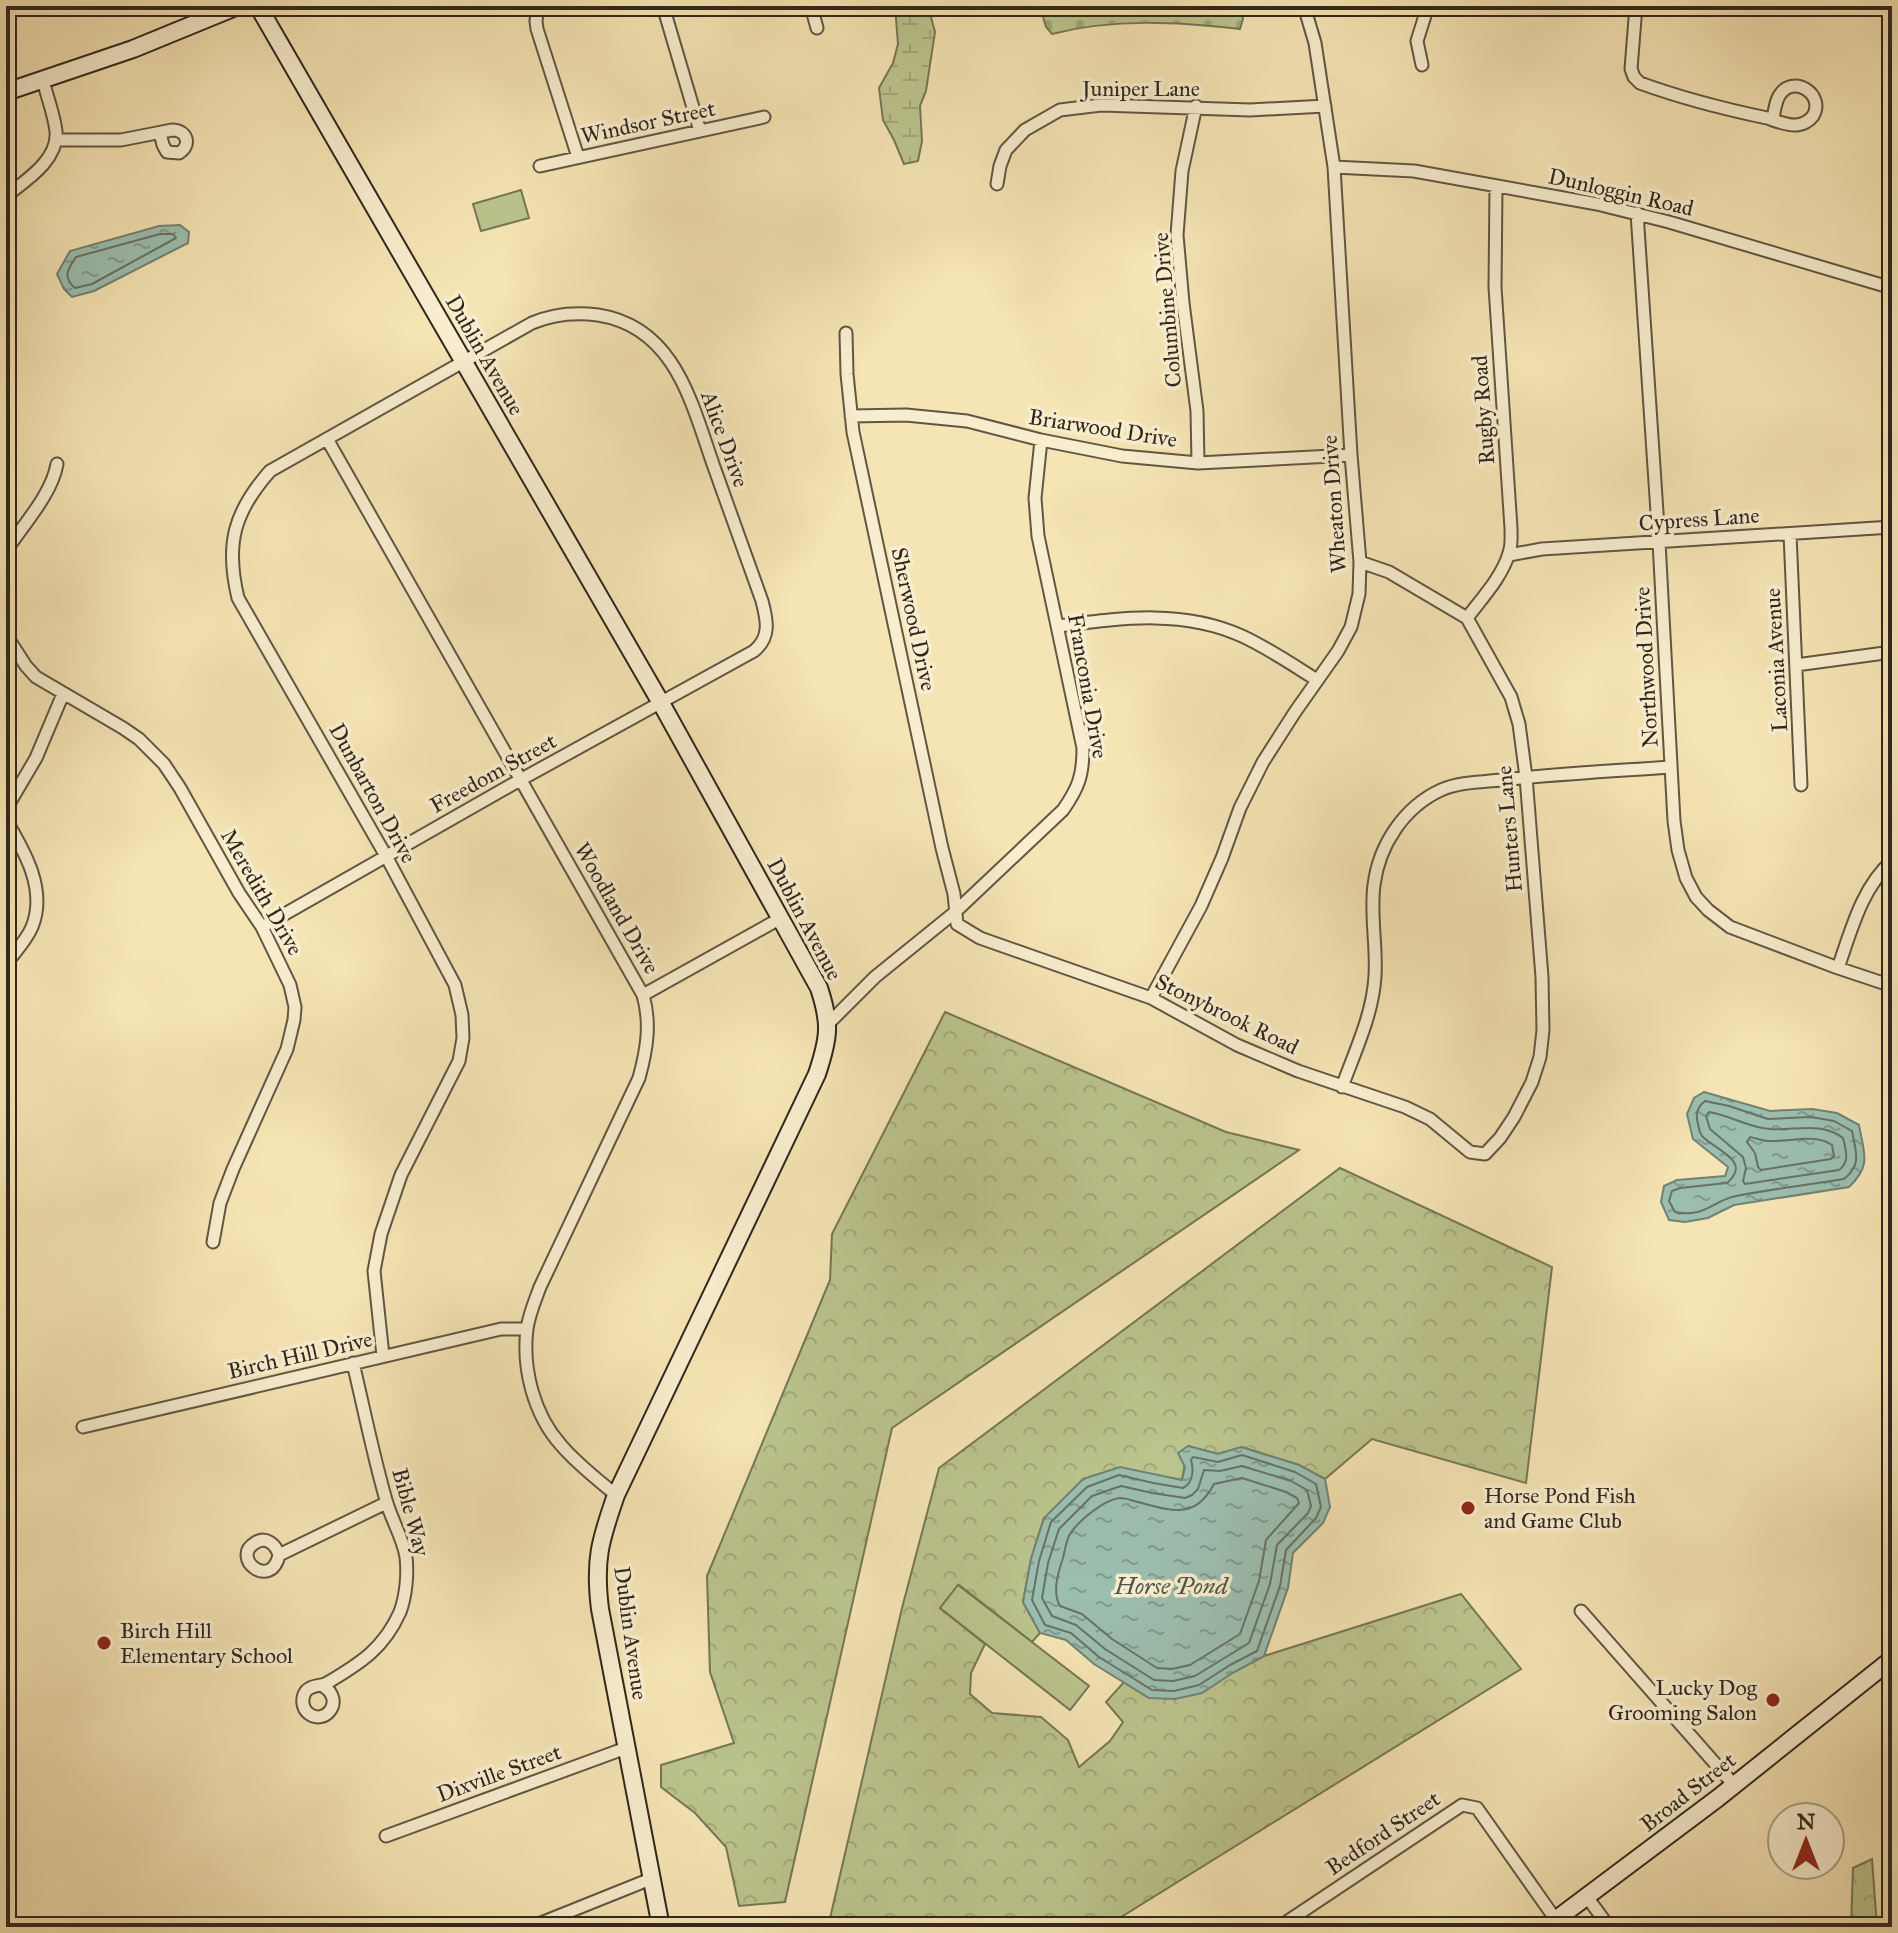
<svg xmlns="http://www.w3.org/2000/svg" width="1898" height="1933" viewBox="0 0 1898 1933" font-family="'IM FELL Great Primer',serif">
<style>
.forest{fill:url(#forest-crowns);stroke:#767656;stroke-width:2}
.wetland{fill:url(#wetland-marsh);stroke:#767656;stroke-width:2}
.cemetery{fill:url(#cemetery-stones);stroke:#767656;stroke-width:2}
.pitch{fill:#bbc48d;stroke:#767656;stroke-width:2}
.water{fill:url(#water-ripples);stroke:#718275;stroke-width:2}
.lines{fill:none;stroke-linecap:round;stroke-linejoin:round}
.shore{stroke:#667266;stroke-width:2}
.street-casing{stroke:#615644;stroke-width:15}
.secondary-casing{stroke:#30271e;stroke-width:20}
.street{stroke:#f8edce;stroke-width:11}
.secondary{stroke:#f8edce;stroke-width:16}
.poi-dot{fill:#8f2418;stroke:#f8edce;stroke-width:3}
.labels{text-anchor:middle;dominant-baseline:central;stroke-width:7;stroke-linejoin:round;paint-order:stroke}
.street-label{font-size:22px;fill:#30271e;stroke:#f8edce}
.poi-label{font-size:22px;fill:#30271e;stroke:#f8edce;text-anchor:start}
.water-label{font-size:24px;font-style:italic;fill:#50544a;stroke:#f8edce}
</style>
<defs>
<pattern id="forest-crowns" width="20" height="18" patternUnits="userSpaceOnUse" patternTransform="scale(2)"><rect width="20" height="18" fill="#bbc48d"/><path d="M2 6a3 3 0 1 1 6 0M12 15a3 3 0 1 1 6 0" fill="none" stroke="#a1a879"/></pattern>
<pattern id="wetland-marsh" width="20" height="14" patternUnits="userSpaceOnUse" patternTransform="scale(2)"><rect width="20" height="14" fill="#bbc48d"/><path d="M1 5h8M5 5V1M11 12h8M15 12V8" fill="none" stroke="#a1a879"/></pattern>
<pattern id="cemetery-stones" width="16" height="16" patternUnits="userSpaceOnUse" patternTransform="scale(2)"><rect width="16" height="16" fill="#bbc48d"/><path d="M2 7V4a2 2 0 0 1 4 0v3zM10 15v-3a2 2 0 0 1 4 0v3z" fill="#a1a879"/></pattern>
<pattern id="water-ripples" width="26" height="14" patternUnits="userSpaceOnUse" patternTransform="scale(2)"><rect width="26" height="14" fill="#9cbeaf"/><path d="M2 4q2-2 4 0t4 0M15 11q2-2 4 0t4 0" fill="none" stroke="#809a8e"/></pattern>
</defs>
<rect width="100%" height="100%" fill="#f5e4b4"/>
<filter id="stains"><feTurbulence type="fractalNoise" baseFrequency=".0025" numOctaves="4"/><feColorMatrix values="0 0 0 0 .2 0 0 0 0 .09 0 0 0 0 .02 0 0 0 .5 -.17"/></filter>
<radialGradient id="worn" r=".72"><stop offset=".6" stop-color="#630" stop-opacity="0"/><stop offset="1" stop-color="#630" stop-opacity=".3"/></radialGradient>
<path class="forest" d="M945 1012 1226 1132 1299 1150 892 1428 785 1902 739 1906 726 1847 695 1813 661 1787V1765L734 1743 710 1672 707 1576 830 1280 832 1234Z
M1340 1168 1552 1267 1526 1483 1372 1439 1325 1479 1299 1465 1242 1447 1218 1454 1188 1446 1182 1480 1155 1476 1044 1518 1031 1559 1023 1602 1040 1633 1032 1642 959 1585 940 1608 985 1644 971 1673 970 1694 992 1713 1041 1717 1068 1740 1079 1767 1110 1741 1123 1722 1106 1702 1124 1682 1149 1698 1234 1672 1264 1656 1461 1594 1521 1669 1105 1927H828L902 1608 939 1468Z
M1872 1859 1877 1927H1851L1853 1868Z"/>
<path class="wetland" d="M895 6H928L935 32 926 91 920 106 922 141 918 161 904 164 894 140 883 120 879 88 893 63 898 44Z"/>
<path class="cemetery" d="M1040 6H1239L1243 19 1240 29C1177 22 1114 18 1052 34L1046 27Z"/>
<path class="pitch" d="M521 190 529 218 481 231 473 204Z
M958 1585 1089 1686 1070 1710 940 1608Z"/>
<path class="water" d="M180 225 189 232 188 243 94 291 72 297 64 289 57 274 70 251 159 226Z
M1704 1092 1770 1111 1812 1109 1837 1113 1859 1125C1864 1154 1872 1165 1849 1187L1734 1205 1708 1218 1685 1222 1669 1220 1661 1202 1664 1186 1677 1180 1725 1176 1728 1167 1693 1139 1687 1114 1694 1098Z
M1188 1446 1218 1454 1241 1447 1299 1465 1325 1479 1330 1507 1323 1523 1293 1553 1288 1588 1264 1656 1234 1672 1202 1693 1175 1699 1149 1698 1094 1664 1066 1640 1040 1633 1023 1602 1031 1559 1044 1518 1083 1479 1120 1467 1182 1480 1185 1467 1178 1453Z"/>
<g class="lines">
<path class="shore" d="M160 234H173L176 238 92 284 75 288C62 277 68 269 76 257Z
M1705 1101 1729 1106 1768 1119 1811 1117 1834 1121 1852 1131C1856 1152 1862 1165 1844 1179 1808 1185 1772 1189 1736 1196 1712 1201 1705 1218 1675 1212L1669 1201 1672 1191 1680 1188 1727 1183C1753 1161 1715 1150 1702 1136 1699 1132 1699 1128 1698 1124 1695 1114 1697 1107 1705 1101Z
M1709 1112C1729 1115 1750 1128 1770 1129 1795 1131 1821 1121 1843 1138 1846 1150 1850 1162 1839 1170L1745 1184 1743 1181 1746 1168 1743 1157 1710 1129 1706 1116Z
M1750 1137C1756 1138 1762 1141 1769 1141 1790 1142 1814 1133 1832 1145L1834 1156 1831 1159 1761 1170 1758 1167 1755 1153 1747 1142Z
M1242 1455 1295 1472 1316 1484 1321 1507 1316 1518 1286 1550 1280 1586 1257 1651 1230 1665 1199 1685 1174 1691 1152 1690 1099 1657 1071 1633 1045 1625 1032 1600 1039 1561 1051 1522 1087 1487 1119 1475 1153 1483 1183 1488C1193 1483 1194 1470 1191 1460L1193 1457 1218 1462Z
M1242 1466 1291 1481 1307 1490 1311 1506 1308 1513 1277 1545 1270 1584 1249 1643 1195 1676 1173 1681 1154 1680 1105 1649 1076 1625 1052 1616 1042 1598 1048 1563 1059 1529 1092 1496 1121 1486 1152 1493 1185 1498 1192 1495 1198 1489 1204 1470 1220 1471Z
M1242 1478 1286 1492 1297 1498 1299 1503 1266 1540 1259 1581 1240 1634 1190 1665 1172 1669 1157 1668 1112 1639 1082 1614 1060 1606C1052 1592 1058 1573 1063 1558 1065 1551 1066 1540 1070 1534 1078 1521 1105 1499 1120 1498 1126 1498 1133 1501 1138 1502 1172 1511 1195 1520 1214 1484Z"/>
<g class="street-casing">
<path id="street" d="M538 6 536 21 537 29 578 157
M663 6 700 131
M811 6 817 28
M1636 6 1631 69 1634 77 1640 83C1681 98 1724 109 1767 118 1776 121 1788 126 1797 125 1804 124 1809 121 1813 116 1826 94 1792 73 1779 96 1775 103 1774 112 1773 120
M1422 65 1417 41 1428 6
M1196 106 1182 171 1177 235 1183 303 1197 411 1198 463
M56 140H121L172 130C187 130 192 145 179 153L167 152 163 145 160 133
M540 166 764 117
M1334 167 1414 171 1597 204 1669 222 1892 288
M997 184 1000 166 1006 150 1025 130 1060 110 1101 105 1250 110 1325 106
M6 196C25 181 59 160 56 131 54 114 47 97 43 80
M1637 213 1659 542 1674 821 1678 850 1686 878 1696 897 1708 910 1730 927 1838 968 1892 986
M846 333 847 374 853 432 942 848 954 894 957 924 980 938 1151 998 1237 1045 1298 1071 1405 1107 1430 1119 1470 1152 1485 1154 1500 1138 1514 1117 1532 1082 1540 1057 1543 1030 1542 977 1526 777 1519 724 1511 697 1467 618 1389 572 1360 562
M851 416 906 415 967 421 1041 440 1122 456 1198 463 1351 455
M327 439 643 995C651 1023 647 1049 639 1078L540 1287C535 1301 529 1314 527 1329 522 1369 534 1415 561 1445 577 1464 597 1479 616 1495
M1790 534 1801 785
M6 551C23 525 52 494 57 464
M1509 555 1542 549 1892 527
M1467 618C1482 598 1502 577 1509 553 1512 545 1511 536 1511 528L1495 287 1496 187
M1058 626C1121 618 1183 609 1242 636 1268 648 1293 665 1317 680
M6 635 26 666 36 677 123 728 139 739 164 764 180 788 239 893 262 927 290 985 295 1007 294 1020 287 1049 233 1169 220 1203 213 1242
M1796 665 1892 652
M6 809 36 758 63 694
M6 820C25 852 47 890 32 927 26 941 15 952 6 964
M262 927 520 780 754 651C771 637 767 620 762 601 746 556 730 512 714 467 692 405 676 327 598 315 576 312 553 314 532 323L270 471C234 512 225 544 238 598L386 856 455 985 462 1015 463 1038 459 1061 401 1175 381 1234 374 1271 383 1356
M1838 968C1851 931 1862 887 1892 861
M643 995 781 918
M1151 998 1201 906 1222 858 1240 808 1263 762 1295 712 1338 651 1351 627 1359 594 1360 562 1351 455 1334 167 1315 43 1304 6
M829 1023 875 977 954 913 1063 810C1079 787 1083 775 1083 748L1038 536 1035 498 1041 440
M1342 1087C1355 1051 1373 1014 1375 976 1377 946 1370 915 1374 885 1379 845 1404 807 1441 790 1459 782 1482 782 1501 780 1557 774 1614 771 1671 767
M83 1427 501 1329H527
M279 1555C271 1591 230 1558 255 1543 266 1535 276 1545 279 1555L386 1503
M1581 1611 1734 1785
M323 1686C346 1700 325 1727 308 1713 302 1708 301 1698 306 1691 312 1684 320 1687 327 1683 361 1663 384 1648 400 1612 406 1596 408 1574 406 1557 403 1538 391 1519 386 1500 373 1455 364 1409 353 1363
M386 1836 626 1748
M1587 1897 1609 1927
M531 1927 653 1878
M1279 1927 1462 1805 1477 1808 1556 1920"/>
</g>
<g class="secondary-casing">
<path id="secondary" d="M258 6 661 703 819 988C831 1024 829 1038 817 1074L616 1495C600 1541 594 1560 600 1609L661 1927
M6 92 133 49 238 6
M1546 1927 1718 1798 1892 1659"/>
</g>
<use href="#street" class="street"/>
<use href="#secondary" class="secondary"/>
</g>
<g class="poi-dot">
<circle cx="1468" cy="1508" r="8"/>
<circle cx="104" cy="1643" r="8"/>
<circle cx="1773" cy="1700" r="8"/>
</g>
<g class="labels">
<g class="street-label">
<text x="1141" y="88">Juniper Lane</text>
<text transform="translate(648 122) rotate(-12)">Windsor Street</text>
<text transform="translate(1621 192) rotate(13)">Dunloggin Road</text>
<text transform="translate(1167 310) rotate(-95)">Columbine Drive</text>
<text transform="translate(485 355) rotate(60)">Dublin Avenue</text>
<text transform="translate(1483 410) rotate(-94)">Rugby Road</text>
<text transform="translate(1103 428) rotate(9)">Briarwood Drive</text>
<text transform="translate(725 439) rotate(70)">Alice Drive</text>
<text transform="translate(1334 504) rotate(-94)">Wheaton Drive</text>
<text transform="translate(1699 519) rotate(-4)">Cypress Lane</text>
<text transform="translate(914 619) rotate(78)">Sherwood Drive</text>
<text transform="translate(1776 660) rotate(-93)">Laconia Avenue</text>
<text transform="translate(1646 667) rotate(-93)">Northwood Drive</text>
<text transform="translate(1088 686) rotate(80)">Franconia Drive</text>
<text transform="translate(493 773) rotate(-29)">Freedom Street</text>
<text transform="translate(373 793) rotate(61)">Dunbarton Drive</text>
<text transform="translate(1509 829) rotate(-95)">Hunters Lane</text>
<text transform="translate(262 892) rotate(60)">Meredith Drive</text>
<text transform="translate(617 908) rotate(60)">Woodland Drive</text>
<text transform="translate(805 919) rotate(62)">Dublin Avenue</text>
<text transform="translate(1227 1014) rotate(26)">Stonybrook Road</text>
<text transform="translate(300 1355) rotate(-13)">Birch Hill Drive</text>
<text transform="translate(411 1512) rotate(75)">Bible Way</text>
<text transform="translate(631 1633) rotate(82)">Dublin Avenue</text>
<text transform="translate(499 1773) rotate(-20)">Dixville Street</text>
<text transform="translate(1688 1792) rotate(-38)">Broad Street</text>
<text transform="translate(1383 1833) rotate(-34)">Bedford Street</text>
</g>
<g class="poi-label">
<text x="1484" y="1495">Horse Pond Fish<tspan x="1484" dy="25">and Game Club</tspan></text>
<text x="120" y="1630">Birch Hill<tspan x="120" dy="25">Elementary School</tspan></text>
<text x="1757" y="1687" text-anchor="end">Lucky Dog<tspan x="1757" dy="25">Grooming Salon</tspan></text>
</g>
<g class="water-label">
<text x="1171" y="1586">Horse Pond</text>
</g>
</g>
<rect width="1898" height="1933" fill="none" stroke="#f5e4b4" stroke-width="32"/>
<rect x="8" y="8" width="1882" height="1917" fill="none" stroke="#30271e" stroke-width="4"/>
<rect x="16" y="16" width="1866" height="1901" fill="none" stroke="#30271e" stroke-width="2"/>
<g transform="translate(1806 1841)"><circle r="38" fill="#f8edce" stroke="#a89e88" stroke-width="2"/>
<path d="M0-6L14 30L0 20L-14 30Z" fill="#8f2418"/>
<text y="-12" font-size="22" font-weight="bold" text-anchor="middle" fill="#30271e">N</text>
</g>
<rect width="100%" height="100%" filter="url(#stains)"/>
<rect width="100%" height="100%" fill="url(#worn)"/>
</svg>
